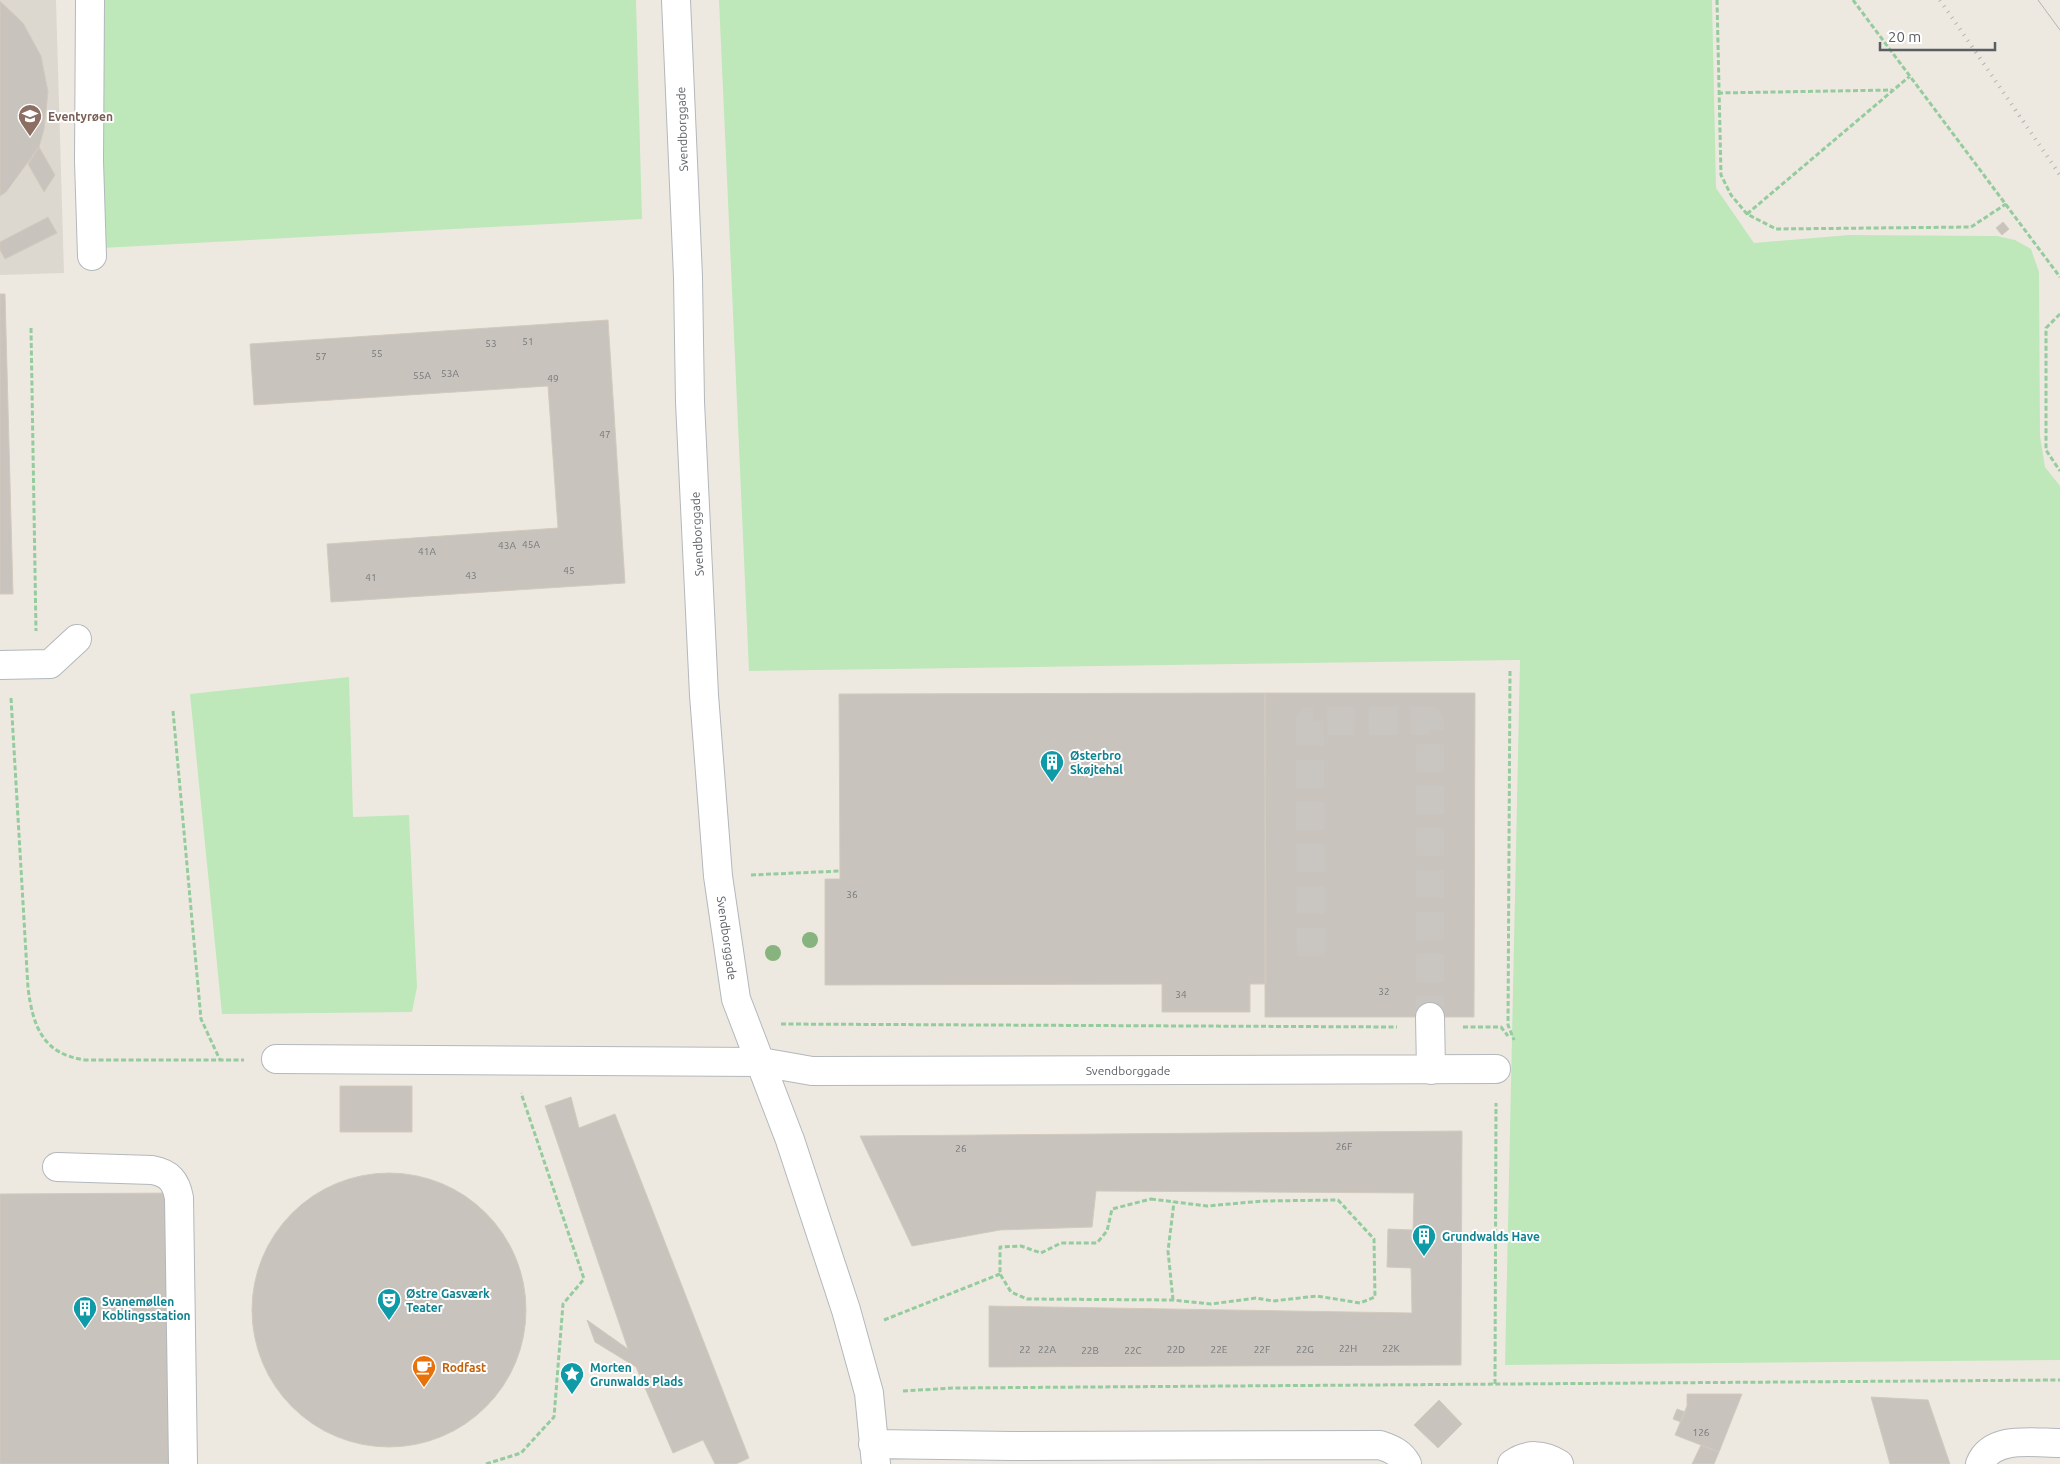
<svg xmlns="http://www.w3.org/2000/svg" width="2060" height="1464" viewBox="0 0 2060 1464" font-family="Ubuntu,sans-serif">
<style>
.education{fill:#ddd8cf}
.green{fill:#bee8ba}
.building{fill:#c8c3bd;stroke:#d3cabe}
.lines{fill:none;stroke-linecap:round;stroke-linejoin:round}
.minor-tunnel{stroke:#c9c6c1;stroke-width:28;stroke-dasharray:28 14;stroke-linecap:butt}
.minor-casing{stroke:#b3b8bc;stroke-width:30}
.path{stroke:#94cc9e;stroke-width:3;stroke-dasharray:5 2.5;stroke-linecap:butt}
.minor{stroke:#fff;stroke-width:28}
.tram{stroke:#b2b3b4;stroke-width:1}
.rail{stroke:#b2b3b4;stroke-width:4;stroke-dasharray:1 6;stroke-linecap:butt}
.tree{fill:#86b37e}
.labels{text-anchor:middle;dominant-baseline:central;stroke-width:4;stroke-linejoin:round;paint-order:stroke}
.number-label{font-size:10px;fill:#75777a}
.education-label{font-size:12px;font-weight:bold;fill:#785e54;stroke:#fff;text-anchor:start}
.street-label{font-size:12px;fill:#595e63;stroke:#fff}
.culture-label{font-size:12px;font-weight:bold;fill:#0d838f;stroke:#fff;text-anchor:start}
.food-label{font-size:12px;font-weight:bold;fill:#c56008;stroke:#fff;text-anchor:start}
</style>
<rect width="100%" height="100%" fill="#eee9e0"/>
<path class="education" d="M0 0H56L64 273 0 275Z"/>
<path class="green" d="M99 0H636L642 219 102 248Z
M719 0H1712L1716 188 1754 243 1849 235 1997 236 2015 240 2031 249 2039 272 2040 436 2045 467 2060 486V1360L1505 1365 1520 660 749 671Z
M349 677 353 817 409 815 417 987 412 1012 222 1014 190 694Z"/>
<path class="building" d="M0 1 23 23 41 56 48 92 44 129 39 147 6 192 0 196Z
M39 147 55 175 44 192 28 164Z
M48 217 57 233 5 259 0 250V242Z
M2003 222 2009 229 2002 235 1996 228Z
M0 294H5L13 594H0Z
M608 320 625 583 331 602 327 544 558 528 548 386 254 405 250 344Z
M1265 693 1266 984H1250V1012H1162V984L825 985V879H840L839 694Z
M1265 693H1475L1474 1017H1265Z
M340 1086H412V1132H340Z
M571 1097 579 1128 615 1114 749 1458 736 1464H715L703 1440 673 1453 636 1367 595 1342 587 1320 628 1349 545 1106Z
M1462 1131 1461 1365 989 1367V1306L1412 1313 1411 1268 1387 1267 1388 1229 1413 1230 1414 1193 1096 1191 1092 1227 1000 1230 912 1246 860 1136Z
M252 1310a137 137 0 1 1 274 0a137 137 0 1 1-274 0Z
M170 1193 171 1464H0V1194Z
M1687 1394H1742L1719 1452 1675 1435 1687 1406Z
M1871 1397 1928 1400 1950 1464H1890Z
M1439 1400 1462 1424 1438 1448 1414 1425Z
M1677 1409 1685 1412 1681 1422 1673 1419Z
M1701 1445 1719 1452 1714 1464H1692Z"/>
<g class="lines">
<path class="minor-tunnel" d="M1311 956 1310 721H1430V1017"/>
<g class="minor-casing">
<path id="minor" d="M90 0 89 161 92 256
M676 0 688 277 690 402 704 695 718 876 736 999 790 1140 846 1310 869 1393 876 1464
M0 665 50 664 77 639
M1430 1017 1431 1070
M276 1059 761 1062 812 1071 1496 1069
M57 1167 152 1170C169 1173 176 1181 179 1198L183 1464
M873 1444 1013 1446 1380 1445C1392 1449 1401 1453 1407 1464
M1512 1464C1527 1453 1544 1454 1559 1464
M1980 1464C1992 1435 2034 1443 2060 1443"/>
</g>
<path class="path" d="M1717 0 1721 175 1731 195 1747 214 1776 229 1971 227 2006 204
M1853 0 2060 277
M1718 93 1892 90
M1747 214 1910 76
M2060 314 2046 328V450L2060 471
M31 328 36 631
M1510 671 1508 1025 1514 1040
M11 698 28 988C33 1027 43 1054 85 1060H244
M173 711 201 1019 220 1060
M751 875 840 871
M781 1024 1397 1027
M1463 1027H1501L1508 1036
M1151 1199 1207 1206 1263 1201 1338 1200 1374 1239 1375 1297 1360 1303 1317 1296 1273 1301 1256 1298 1211 1304 1173 1300 1027 1299 1011 1292 1000 1274V1247L1021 1246 1041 1253 1061 1243H1097L1107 1231 1112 1209Z
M1173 1300 1168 1251 1174 1202
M884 1320 1000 1274
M1495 1384 1496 1103
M903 1391 954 1388 2060 1380
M486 1464 521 1453 554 1417 563 1304 584 1279 521 1093"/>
<use href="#minor" class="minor"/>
<path class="tram" d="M2038 0 2060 30"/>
<path class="rail" d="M1940 0 2060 175"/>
</g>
<g class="tree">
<circle cx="810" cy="940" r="8"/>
<circle cx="773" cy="953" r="8"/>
</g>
<defs>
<g id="school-pin" transform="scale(1.25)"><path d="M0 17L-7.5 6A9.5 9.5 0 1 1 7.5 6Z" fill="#8d6e63" stroke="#fff"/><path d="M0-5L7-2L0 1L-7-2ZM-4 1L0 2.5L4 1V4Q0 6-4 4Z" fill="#fff"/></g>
<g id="building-pin" transform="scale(1.25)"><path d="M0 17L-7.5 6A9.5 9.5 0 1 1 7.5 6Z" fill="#0f9aa8" stroke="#fff"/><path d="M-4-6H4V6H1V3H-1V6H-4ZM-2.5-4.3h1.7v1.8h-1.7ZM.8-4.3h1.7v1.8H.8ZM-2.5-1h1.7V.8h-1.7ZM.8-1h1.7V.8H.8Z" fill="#fff"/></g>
<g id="theatre-pin" transform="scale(1.25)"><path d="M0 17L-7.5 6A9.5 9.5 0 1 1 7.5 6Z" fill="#0f9aa8" stroke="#fff"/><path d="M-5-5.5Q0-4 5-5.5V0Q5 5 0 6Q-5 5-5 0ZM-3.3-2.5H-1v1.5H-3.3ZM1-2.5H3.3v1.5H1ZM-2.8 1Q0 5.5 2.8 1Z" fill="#fff"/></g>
<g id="cafe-pin" transform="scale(1.25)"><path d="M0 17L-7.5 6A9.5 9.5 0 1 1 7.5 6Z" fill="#e8710a" stroke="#fff"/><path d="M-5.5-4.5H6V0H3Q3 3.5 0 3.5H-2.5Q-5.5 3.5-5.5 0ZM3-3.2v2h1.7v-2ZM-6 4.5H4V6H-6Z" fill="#fff"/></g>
<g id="sight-pin" transform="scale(1.25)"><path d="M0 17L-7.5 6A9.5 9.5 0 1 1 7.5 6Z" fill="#0f9aa8" stroke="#fff"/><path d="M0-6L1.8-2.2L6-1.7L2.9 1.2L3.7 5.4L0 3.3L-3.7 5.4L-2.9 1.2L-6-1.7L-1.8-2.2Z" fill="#fff"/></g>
</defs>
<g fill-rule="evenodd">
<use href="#school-pin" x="30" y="116"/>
<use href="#building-pin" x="1052" y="762"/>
<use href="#building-pin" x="1424" y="1236"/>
<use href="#theatre-pin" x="389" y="1300"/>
<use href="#building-pin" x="85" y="1308"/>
<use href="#cafe-pin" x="424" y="1367"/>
<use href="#sight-pin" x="572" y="1374"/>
</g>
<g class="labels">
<g class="number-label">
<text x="528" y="341">51</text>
<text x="491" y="343">53</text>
<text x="377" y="353">55</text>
<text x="321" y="356">57</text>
<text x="450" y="373">53A</text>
<text x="422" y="375">55A</text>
<text x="553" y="378">49</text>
<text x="605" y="434">47</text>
<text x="531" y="544">45A</text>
<text x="507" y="545">43A</text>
<text x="427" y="551">41A</text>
<text x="569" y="570">45</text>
<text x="471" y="575">43</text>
<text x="371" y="577">41</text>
<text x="852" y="894">36</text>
<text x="1384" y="991">32</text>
<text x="1181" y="994">34</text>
<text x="1344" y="1146">26F</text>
<text x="961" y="1148">26</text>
<text x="1348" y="1348">22H</text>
<text x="1391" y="1348">22K</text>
<text x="1025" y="1349">22</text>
<text x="1047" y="1349">22A</text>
<text x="1176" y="1349">22D</text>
<text x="1219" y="1349">22E</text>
<text x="1262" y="1349">22F</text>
<text x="1305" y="1349">22G</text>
<text x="1090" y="1350">22B</text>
<text x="1133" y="1350">22C</text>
<text x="1701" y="1432">126</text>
</g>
<g class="education-label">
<text x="48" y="116">Eventyrøen</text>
</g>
<g class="street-label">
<text transform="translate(682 129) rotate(-92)">Svendborggade</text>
<text transform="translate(697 534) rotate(-93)">Svendborggade</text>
<text transform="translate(727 938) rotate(82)">Svendborggade</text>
<text x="1128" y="1070">Svendborggade</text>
</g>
<g class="culture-label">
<text x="1070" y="755">Østerbro<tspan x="1070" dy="14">Skøjtehal</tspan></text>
<text x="1442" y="1236">Grundwalds Have</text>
<text x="406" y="1293">Østre Gasværk<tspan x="406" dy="14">Teater</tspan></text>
<text x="102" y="1301">Svanemøllen<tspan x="102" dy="14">Koblingsstation</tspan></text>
<text x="590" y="1367">Morten<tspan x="590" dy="14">Grunwalds Plads</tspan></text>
</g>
<g class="food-label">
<text x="442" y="1367">Rodfast</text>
</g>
</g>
<path d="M1880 42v8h115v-8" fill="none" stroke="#595e63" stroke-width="2.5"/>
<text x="1888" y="42" font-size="15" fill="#595e63" stroke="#ffffff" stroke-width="4" paint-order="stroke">20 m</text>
</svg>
